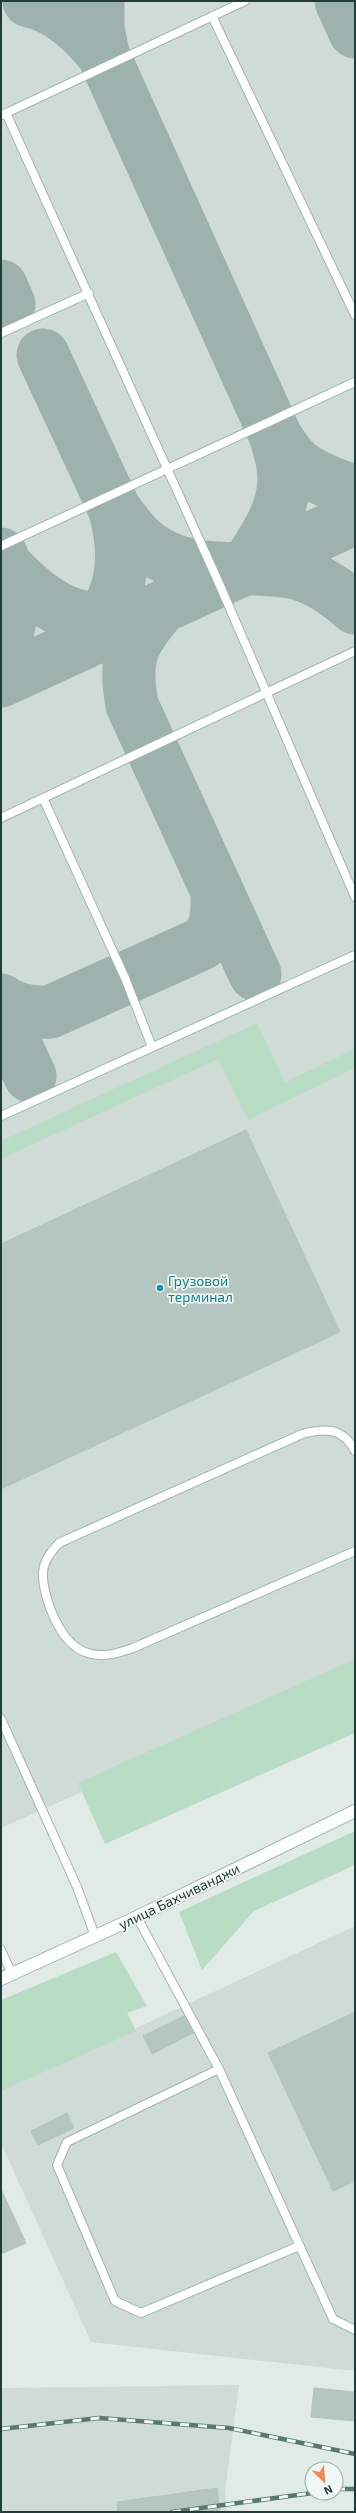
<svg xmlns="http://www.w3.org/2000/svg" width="356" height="2513" viewBox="0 0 356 2513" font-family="'Exo 2',sans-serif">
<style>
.built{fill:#cedbd6}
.green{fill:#b8ddc4}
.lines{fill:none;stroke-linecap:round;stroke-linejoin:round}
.taxiway{stroke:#9db2ac;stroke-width:53}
.building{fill:#b5c6c0;stroke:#b2c5be}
.lane-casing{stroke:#a3b3ae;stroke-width:10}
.street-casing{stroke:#a3b3ae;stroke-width:14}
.lane{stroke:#fff;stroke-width:8}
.street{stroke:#fff;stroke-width:12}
.rail-casing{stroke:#5a7872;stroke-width:4.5}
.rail{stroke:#f0f8f5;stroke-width:3;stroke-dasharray:9;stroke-linecap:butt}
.culture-dot{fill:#0f9aa8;stroke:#f0f8f5;stroke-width:1.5}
.labels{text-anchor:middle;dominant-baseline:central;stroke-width:3.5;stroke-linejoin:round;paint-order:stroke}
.culture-label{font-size:14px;fill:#0d838f;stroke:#f0f8f5;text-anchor:start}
.street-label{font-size:14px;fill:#203c36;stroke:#f0f8f5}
</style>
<rect width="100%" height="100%" fill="#e0ebe7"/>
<path class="built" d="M1 1H355V1670L1 1828Z
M355 1926V2371L91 2342 1 2143V2091Z
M239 2385 225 2492 227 2512H1V2388Z"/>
<path class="green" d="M257 1023 285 1082 355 1049V1068L248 1120 218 1059 1 1159V1141Z
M355 1659V1733L105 1844 78 1783Z
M355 1831V1865L254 1911 202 1970 179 1912Z
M116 1952 147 2006 127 2013 136 2031 1 2091V2000Z"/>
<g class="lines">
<path class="taxiway" d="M29 1C59 7 84 31 103 54
M98 1V29L103 54 276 437C281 444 286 453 293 460 303 472 339 488 355 490
M341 1 355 32
M1 286 9 304
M43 355 114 508C125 545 126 587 101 620 94 630 84 638 75 647
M114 508C126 525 138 542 156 552 197 577 245 564 290 572 314 576 337 592 355 608
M1 554C16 586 14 620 1 653
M8 568C44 605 75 627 130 617
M245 569C265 539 289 505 283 467 282 457 278 447 276 437
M161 608C130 643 124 659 132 705L255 974
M1 681 355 518
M1 1000C14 1010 34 1013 50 1012L201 944C219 931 217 911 217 891
M1 1014 30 1076"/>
</g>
<path class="building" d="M246 1130 340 1332 1 1489V1244Z
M355 2012V2181L333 2191 268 2053Z
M184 2016 193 2033 152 2054 143 2036Z
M67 2113 74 2128 38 2145 31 2131Z
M1 2189 26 2243 1 2254Z
M314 2388 355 2392V2421L311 2417Z
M217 2488 220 2512H118L117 2502Z"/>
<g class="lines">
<g class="lane-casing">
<path id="lane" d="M212 16 355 315
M6 113 218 581 355 897
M2 115 245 1
M1 333 89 293
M1 546 355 382
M43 798 125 978 152 1047
M1 818 355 651
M1 1116 355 955
M355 1451C343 1427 325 1428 302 1434L59 1543C51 1552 44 1560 43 1572 42 1598 61 1646 88 1653 104 1658 118 1653 133 1648L355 1551
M1 1719 77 1887 95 1936
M137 1917 219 2069 333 2319 355 2330
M1 1950 12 1974
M219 2069 67 2142 57 2165 115 2301 141 2313 299 2246"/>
</g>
<g class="street-casing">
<path id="street" d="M1 1979 137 1917 355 1811"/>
</g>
<use href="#lane" class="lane"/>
<use href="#street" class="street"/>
<g class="rail-casing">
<path id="rail" d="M1 2429 99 2418 229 2428 355 2454
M336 2489H355
M172 2512 312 2493"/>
</g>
<use href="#rail" class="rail"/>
</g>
<circle class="culture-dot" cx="160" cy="1288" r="4"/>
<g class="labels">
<g class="culture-label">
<text x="168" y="1280">Грузовой<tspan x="168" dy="16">терминал</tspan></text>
</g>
<g class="street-label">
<text transform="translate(179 1896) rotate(-26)">улица Бахчиванджи</text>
</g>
</g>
<rect width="356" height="2513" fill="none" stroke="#203c36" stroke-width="4"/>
<g transform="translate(324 2481) rotate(155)"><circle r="19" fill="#f0f8f5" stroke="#9dada9"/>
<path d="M0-3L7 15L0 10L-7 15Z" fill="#f68653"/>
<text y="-6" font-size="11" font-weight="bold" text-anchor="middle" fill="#203c36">N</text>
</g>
</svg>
